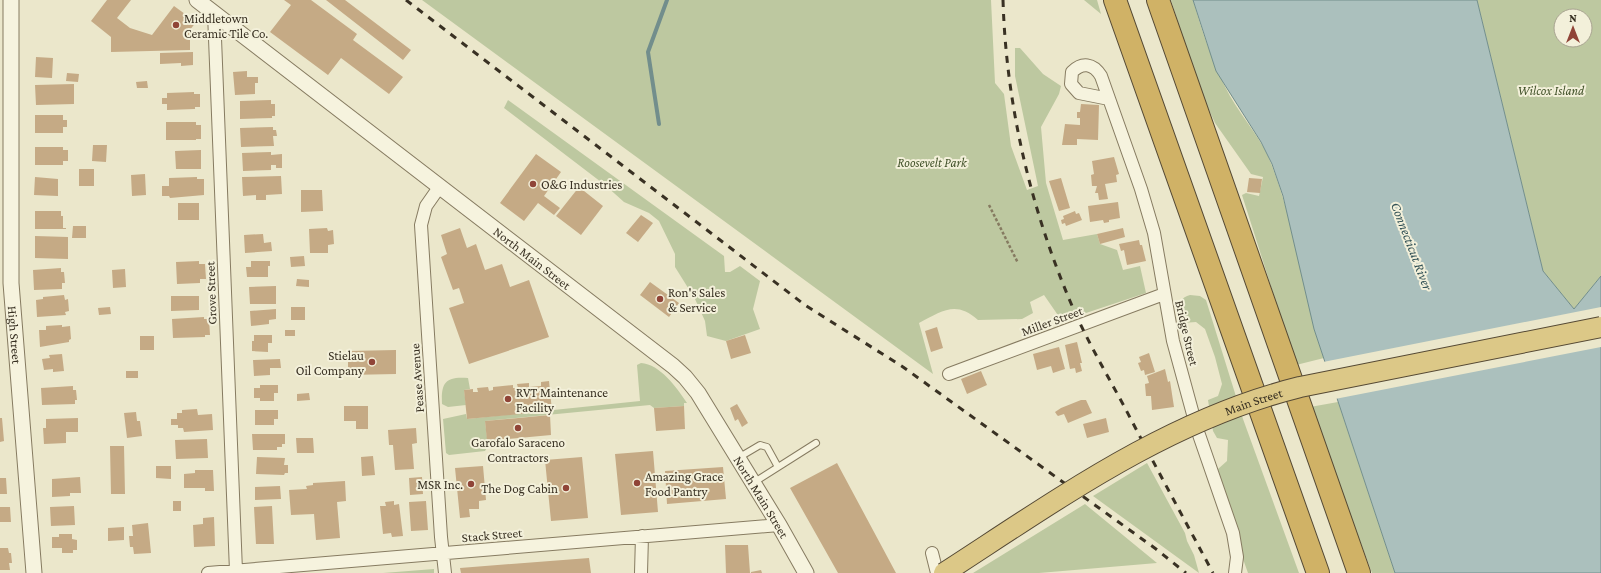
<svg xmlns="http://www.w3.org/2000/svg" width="1601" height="573" viewBox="0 0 1601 573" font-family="'Crimson Pro',serif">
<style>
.green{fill:#bdc8a0;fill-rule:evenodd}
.water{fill:#abc0bd;stroke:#728e8c}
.pier{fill:#ebe7cb}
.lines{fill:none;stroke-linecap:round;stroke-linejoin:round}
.stream{stroke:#728e8c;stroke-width:4}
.building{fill:#c5aa85}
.service-casing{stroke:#867b61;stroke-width:8}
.minor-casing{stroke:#867b61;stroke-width:14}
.tertiary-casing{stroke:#867b61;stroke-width:17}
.motorway-casing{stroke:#554934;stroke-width:24}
.path{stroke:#867b61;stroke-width:2.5;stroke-dasharray:3 2;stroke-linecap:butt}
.service{stroke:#f6f3de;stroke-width:6}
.minor{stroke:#f6f3de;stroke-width:12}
.tertiary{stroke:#f6f3de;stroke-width:15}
.motorway{stroke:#d0b266;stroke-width:22}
.rail{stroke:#393123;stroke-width:3;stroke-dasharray:7 7;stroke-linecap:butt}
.trunk-bridge-casing{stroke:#554934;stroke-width:22;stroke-linecap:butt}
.trunk-bridge{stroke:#dcc887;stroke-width:20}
.poi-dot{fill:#904437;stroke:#f3f0da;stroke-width:1.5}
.labels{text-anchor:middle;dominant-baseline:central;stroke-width:4;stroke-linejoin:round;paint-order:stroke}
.poi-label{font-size:13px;fill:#393123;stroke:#f3f0da;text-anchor:start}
.park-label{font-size:13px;font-style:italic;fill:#43532b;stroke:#f3f0da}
.street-label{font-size:13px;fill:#393123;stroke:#f3f0da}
.water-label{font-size:14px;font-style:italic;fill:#345357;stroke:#f3f0da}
</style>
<rect width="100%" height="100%" fill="#ebe7cb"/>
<path class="green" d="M422 0H991L995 83 1004 94 1011 146 1027 190 1038 186 1015 76V48H1020L1043 74 1061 86 1059 94 1041 127 1046 183 1063 240 1097 234 1100 244 1117 250 1123 270 1140 266 1146 293 1062 321 1044 295 1030 302 1033 313 1022 319 978 320C956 300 942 311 919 323L933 374Z
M1084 0H1097L1101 14Z
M1171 0H1193C1202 32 1214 67 1230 96 1243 119 1263 140 1272 166 1296 228 1303 295 1324 358L1296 365 1242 195 1246 193 1259 196 1263 177 1251 174 1215 123 1199 88Z
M1477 0H1601V276L1574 309 1543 271ZM1561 16H1585V40H1561Z
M508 100 724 256 725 272H730L740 266 760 281 753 309 760 329 726 341 707 336 705 321 695 299 675 267V254L659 221 649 213 624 202 605 185 504 108Z
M1190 295 1200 296 1206 300 1243 419 1299 573H1248C1236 539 1223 504 1218 469L1227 461 1228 440 1217 438 1213 431 1208 400 1218 396 1222 384 1215 357 1205 329 1196 322 1182 323C1179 311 1174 300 1190 295Z
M641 363C660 364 677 388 687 403H684V406L654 408 650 405 485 421 488 446 485 451 449 455 446 453 443 419 466 414 467 419 640 401 637 365Z
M468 378 470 389 464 390 466 405 448 407 442 404C441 383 445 376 468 378Z
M1338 402 1395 573H1372L1310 407Z
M1147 463 1185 533 1187 541 1194 555 1199 573 1093 496Z
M1085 504 1157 563 1039 573H973Z
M434 569V573H383Z"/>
<path class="water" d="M1193 0H1477L1543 271 1574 309 1601 276V573H1395L1314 329 1283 196 1272 164 1261 142 1216 71Z"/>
<path class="pier" d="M1601 307V347L1335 399 1323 362Z"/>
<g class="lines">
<path class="stream" d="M659 124 648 52 667 0"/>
</g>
<path class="building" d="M107 0H131L117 18 130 28 152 35 174 6 196 22 190 30V50L111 52V37L91 21Z
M284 0H311L357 34 353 40 403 77 389 94 341 58 328 75 270 32 291 5Z
M326 0H345L411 50 403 60Z
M193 52V65L181 66V63L160 64V53Z
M36 57 53 58 52 78 35 77Z
M247 71V77H258V83H255V94L235 95 233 72Z
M67 73 79 74 78 82 66 81Z
M147 81 148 88H137L136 82Z
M74 84V104L36 105 35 85Z
M194 92V94H200V107H195V109L167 110V104H162V98H167V93Z
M271 100V104H275V116H272V118L240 119V101Z
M1081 104 1099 105 1098 140 1077 139V145H1062L1065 124 1080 125V118H1077V112H1080Z
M35 115H63V120H67V127H63V133H35Z
M166 122H196V125H201V139H196V140H166Z
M273 127V130H276L277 136H273L274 146 241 147 240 128Z
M93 145H107L106 162 92 161Z
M35 147H63V150H68V161H63V165H35Z
M201 150V169H176L175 151Z
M271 152V155L282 154V168H276V165H271V170L243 171 242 153Z
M536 154 561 172 544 196 560 208 554 215 538 203 524 221 500 203Z
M1114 157 1119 174 1116 175 1117 182 1105 184 1108 199 1099 200 1098 193H1095L1097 186H1092L1091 175 1094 174 1092 161Z
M79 169H94V186H79Z
M145 174 146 195 132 196 131 175Z
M281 176 282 194 266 195V200H256V195L243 196 242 177Z
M35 177 58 179V196L34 195Z
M197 177V179H204V195L170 198 169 196H162V186H169V178Z
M1061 178 1070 208 1059 211 1049 181Z
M1249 178 1262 179 1260 193 1247 192Z
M579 187 603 206 581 235 556 216Z
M301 190H322L323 211 301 212Z
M1118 202 1120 218 1109 220V222L1104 223 1103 220 1090 222 1088 206Z
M178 203H199V220H178Z
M35 211H61V216H63V228H66V229H35Z
M1075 211 1076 214 1079 213 1082 220 1066 226 1065 223 1062 224 1061 220 1064 219 1063 216Z
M641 215 653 223 638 242 626 233Z
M73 226H86V238H72Z
M327 228 328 231 333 230 334 244 328 245V253H310L309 229Z
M460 228 467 248 476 244 485 270 502 264 510 287 529 280 549 337 469 364 449 308 464 303 459 288 453 290 441 257 447 254 441 235Z
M1123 228 1125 237 1100 244 1097 234Z
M263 234 264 243 271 242 272 251 245 253 244 235Z
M35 236 68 237V259L35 258Z
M1139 240 1140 245H1142L1146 261 1127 265 1124 250 1121 251 1119 244Z
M304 256 305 266 291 267 290 257Z
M199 261V264H205L206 279H200V283L177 284 176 262Z
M251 261H270V266H268V277H247L246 267H251Z
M61 268V272H64L65 283H62V289L34 290 33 270Z
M125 269 126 287 113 288 112 270Z
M297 279 309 280V287L296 286Z
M650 282 679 303 669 317 640 295Z
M276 286V304H250L249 287Z
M64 295 65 300 68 299 69 311 65 312 66 315 37 317 36 300 43 299V297Z
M171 296H199V310L171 311Z
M110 307 111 314 99 315 98 308Z
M291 307H305V320H291Z
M276 309V319L269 320V324L251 326 250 311Z
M204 317V319H209L210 335H205V337L173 338 172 319Z
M62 325V327L70 326 71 339 69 340V342L40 347 39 330H46V326Z
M937 327 943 348 931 352 925 331Z
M285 330H295V336H285Z
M254 335H272V343H268V352L252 351V341H254Z
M745 335 751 353 731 359 726 341Z
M140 336H154V350H140Z
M1077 342 1082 363H1080L1082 371 1076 373 1075 368 1070 369 1065 345Z
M1059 347 1065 369 1053 373 1051 366 1037 370 1033 354Z
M396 350V374L348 375V351Z
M1149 353 1155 372 1145 375 1144 370 1141 371 1138 363 1141 362 1139 357Z
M62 354 64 371 53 372V369L44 370 42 359 50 358 49 355Z
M280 359 281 368H270V375L254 376 253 360Z
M1165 369 1168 382 1170 381 1174 407 1152 410 1151 396H1146L1145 384 1149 383 1147 376Z
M126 371H138V378H126Z
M981 371 987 385 967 394 961 379Z
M549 381 552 411 467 419 464 390 473 389V392H478L477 388 488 387 489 391 493 390V387L513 385V388H518L517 384 529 383V387L541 386V382Z
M260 385H278V393H274V401H260V398H254V388H260Z
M73 386V390H76L77 400H75V404L42 405 41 388Z
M309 393 310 400 297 401V394Z
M1081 400H1086L1092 413 1068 423 1064 414 1058 416 1057 415 1055 412 1061 408Z
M737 404 748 423 742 427 738 419 735 421 730 408Z
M344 406H368V429H356V421H344Z
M684 406 685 429 656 431 654 408Z
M197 409 198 415 212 414 213 430 184 432 183 428H178V425H171V419H177V413H182V410Z
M255 410H278V419H274V425H255Z
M136 412 137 421H140L142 436 127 438 124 413Z
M550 415 551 435 487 441 485 421Z
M0 418H2L4 441 0 442Z
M78 418V432H66V443L44 444 43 428H46V419Z
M1106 418 1109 432 1087 438 1083 424Z
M416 428 417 443 412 444 414 469 395 470 393 445H389L388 430Z
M252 434H285V444H282V447H277V450H253Z
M296 438H313L314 453H297Z
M207 439 208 458 176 459 175 440Z
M110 446H124L125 494H111Z
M653 451 658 512 621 515 615 454Z
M373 456 375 475 362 476 361 457Z
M257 457 285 458 284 465H288V473H285L284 475 256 474Z
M582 457 588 518 551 521 545 460Z
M837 463 896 573H838L790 488Z
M156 466H171V479L156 478Z
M483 466 486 500 479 501V509H469L470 517 460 518 455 468Z
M723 467 726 499 667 504 665 471Z
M195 470H213L214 491H205V488H184V474L195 473Z
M80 477 81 493H70V496L52 497V479Z
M422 477 423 494 410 495 409 478Z
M0 478H6L7 494H0Z
M345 481 346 501 337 502 340 538 316 540 314 514 291 515 289 490 307 489 306 486 313 485V483Z
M280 486 281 499 255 500V487Z
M173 501H181V511H173Z
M394 501V505L399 504 403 536 392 537 391 533 383 534 380 506H386L385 502Z
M426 501 428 530 411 531 409 502Z
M74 506 75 525 51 526 50 507Z
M272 506 274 544H256L254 507Z
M0 507H10L11 522H0Z
M214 517 215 546 194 547 193 525 203 524V518Z
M148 523 151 553 134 554 133 547H130L129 536H133L132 525Z
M124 527V540L108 541V528Z
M59 534H72V539L77 540V550H73V553H62V548H52V537H59Z
M725 545H748L750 573H726Z
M0 548H8L9 553H11L12 563H9L10 570H0Z
M589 558 591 573H461L460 568Z
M761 570 762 573H751V572Z"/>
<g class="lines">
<g class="service-casing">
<path id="service" d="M738 458 760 445 767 447 778 467
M753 483 816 443"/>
</g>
<g class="minor-casing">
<path id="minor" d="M214 13 236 571
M1109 99 1079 93 1071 84 1072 72C1082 62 1093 63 1101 76L1141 189 1154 233 1173 341 1197 429 1233 533 1237 557 1235 573
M440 186 426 206 421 225 441 537 445 573
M949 374 1164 294
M932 553 937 573
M208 573 779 525
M641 573 642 536"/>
</g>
<g class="tertiary-casing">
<g id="tertiary">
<path id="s1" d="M11 0V283L34 573"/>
<path id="s2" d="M197 0 673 366 685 377 698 393 779 525 806 573"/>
</g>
</g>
<g class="motorway-casing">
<path id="motorway" d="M1115 0 1318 573
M1158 0 1359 573"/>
</g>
<path class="path" d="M989 205 1018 263"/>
<use href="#service" class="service"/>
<use href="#minor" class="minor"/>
<use href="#tertiary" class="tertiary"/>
<use href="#motorway" class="motorway"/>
<path class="rail" d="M406 0 805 305 903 367 1156 549 1186 573
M1003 0C1006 103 1030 206 1070 301 1085 337 1105 371 1124 406 1153 462 1183 517 1213 573"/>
<g class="trunk-bridge-casing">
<g id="trunk-bridge">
<path id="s3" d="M944 573C1057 500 1167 420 1300 387L1601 327"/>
</g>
</g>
<use href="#trunk-bridge" class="trunk-bridge"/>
</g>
<g class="poi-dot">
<circle cx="176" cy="25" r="4"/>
<circle cx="533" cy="184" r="4"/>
<circle cx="660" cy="299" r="4"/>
<circle cx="372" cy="362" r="4"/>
<circle cx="508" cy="399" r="4"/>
<circle cx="518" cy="428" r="4"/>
<circle cx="637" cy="483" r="4"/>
<circle cx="471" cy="484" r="4"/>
<circle cx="566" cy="488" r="4"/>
</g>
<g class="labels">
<g class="poi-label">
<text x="184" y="18">Middletown<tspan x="184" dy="15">Ceramic Tile Co.</tspan></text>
<text x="541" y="184">O&amp;G Industries</text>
<text x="668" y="292">Ron's Sales<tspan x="668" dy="15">&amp; Service</tspan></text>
<text x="364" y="355" text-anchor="end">Stielau<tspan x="364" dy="15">Oil Company</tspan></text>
<text x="516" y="392">RVT Maintenance<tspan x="516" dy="15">Facility</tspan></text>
<text x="518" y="442" text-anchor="middle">Garofalo Saraceno<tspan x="518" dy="15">Contractors</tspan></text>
<text x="645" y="476">Amazing Grace<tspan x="645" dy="15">Food Pantry</tspan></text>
<text x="463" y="484" text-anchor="end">MSR Inc.</text>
<text x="558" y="488" text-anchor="end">The Dog Cabin</text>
</g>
<g class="park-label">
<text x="1551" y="90">Wilcox Island</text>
<text x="932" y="162">Roosevelt Park</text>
</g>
<g class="street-label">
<text stroke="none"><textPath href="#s2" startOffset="423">North Main Street</textPath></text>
<text transform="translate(211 293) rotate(-92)">Grove Street</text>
<text transform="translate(1052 321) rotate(-20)">Miller Street</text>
<text transform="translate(1187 333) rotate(77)">Bridge Street</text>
<text stroke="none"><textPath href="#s1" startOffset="335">High Street</textPath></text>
<text transform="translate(417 378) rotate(-94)">Pease Avenue</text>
<text stroke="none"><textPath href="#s3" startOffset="355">Main Street</textPath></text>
<text stroke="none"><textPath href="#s2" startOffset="759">North Main Street</textPath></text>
<text transform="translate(492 535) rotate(-5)">Stack Street</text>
</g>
<g class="water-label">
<text transform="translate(1412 246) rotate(69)">Connecticut River</text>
</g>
</g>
<g transform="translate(1573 28)"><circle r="19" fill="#f3f0da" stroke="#a9a491"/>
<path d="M0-3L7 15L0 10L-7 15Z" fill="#904437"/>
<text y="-6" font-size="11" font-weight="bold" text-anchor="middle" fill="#393123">N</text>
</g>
</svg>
